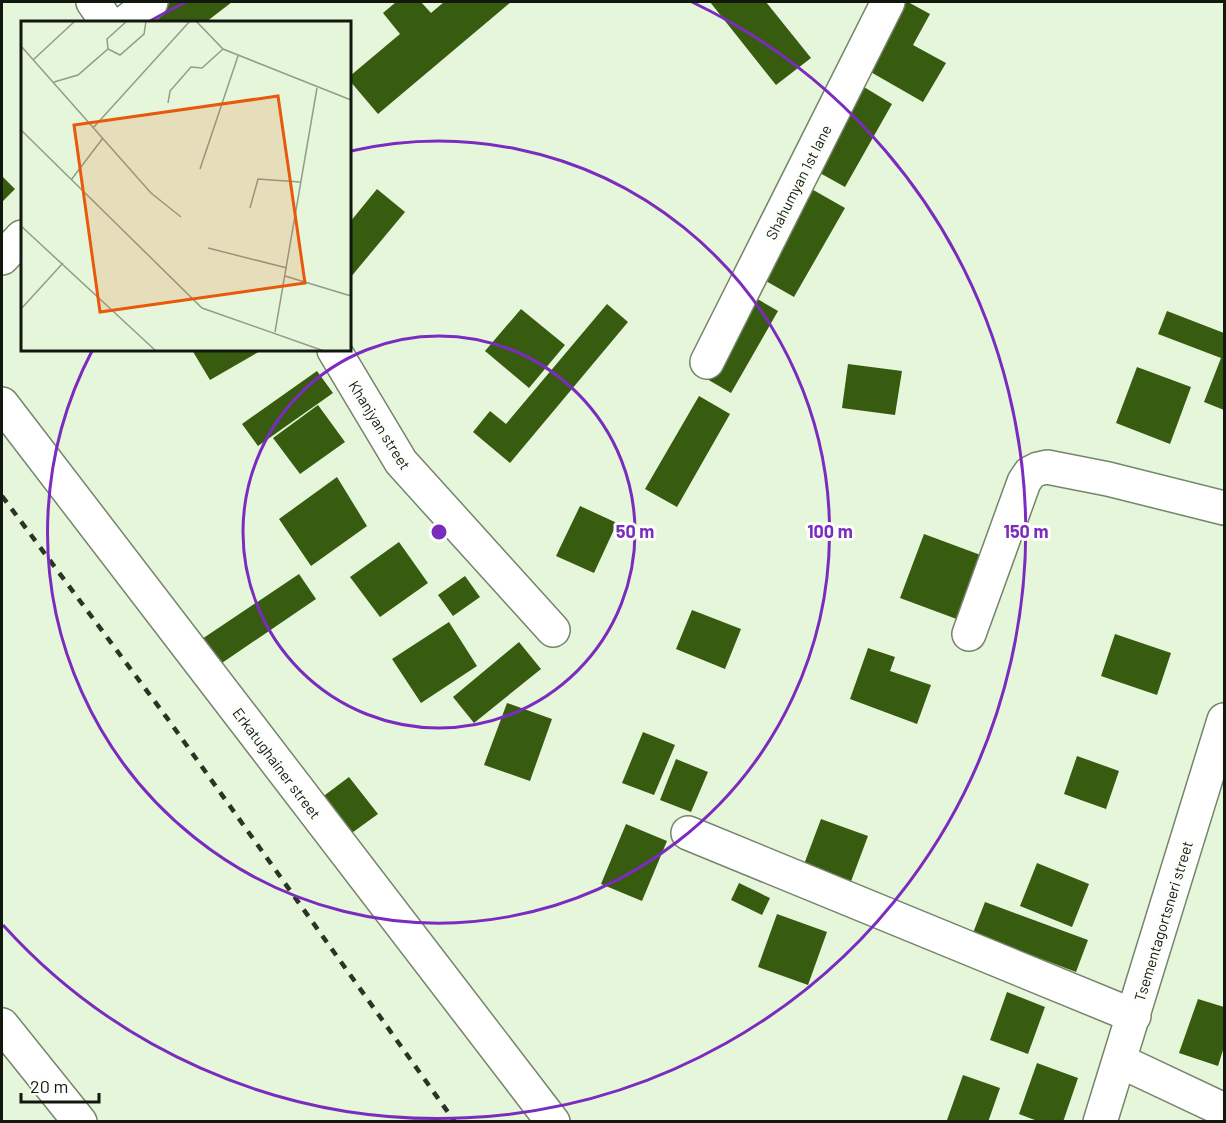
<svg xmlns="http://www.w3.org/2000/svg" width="1226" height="1123" viewBox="0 0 1226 1123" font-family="Barlow,sans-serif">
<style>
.building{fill:#375c0f}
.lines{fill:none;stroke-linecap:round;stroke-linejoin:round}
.minor-casing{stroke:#75846a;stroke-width:36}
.minor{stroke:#fff;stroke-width:33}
.rail{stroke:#2b3226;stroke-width:4.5;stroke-dasharray:8 8;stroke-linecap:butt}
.ring{fill:none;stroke:#7b2cbf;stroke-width:3}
.labels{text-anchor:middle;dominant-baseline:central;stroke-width:6;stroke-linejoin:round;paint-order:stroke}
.street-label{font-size:15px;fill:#12180e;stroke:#fbfef9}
.inset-road{fill:none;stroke:#919d88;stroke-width:1.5}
.view{fill:#e8590c;fill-opacity:0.15;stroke:#e8590c;stroke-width:3}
.inset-edge{fill:none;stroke:#12180e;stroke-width:3}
.centre{fill:#7b2cbf;stroke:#fbfef9;stroke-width:3}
.ring-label{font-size:18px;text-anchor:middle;font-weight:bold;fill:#7b2cbf;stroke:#fbfef9;stroke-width:6;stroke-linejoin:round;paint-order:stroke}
</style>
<rect width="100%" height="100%" fill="#e5f6da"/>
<path class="building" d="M171 2H232L206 22H145Z
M396 2H421L431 13 444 2H511L378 114 350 81V76L400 34 383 13Z
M710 2H766L811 58 776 85Z
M899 2H908L930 14 913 45 946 63 923 102 862 67Z
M859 84 892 104 845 187 811 168Z
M2 176 15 189 2 202Z
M808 187 845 208 794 297 757 276Z
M377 189 405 212 350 278V222Z
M747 293 778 311 731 393 700 375Z
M607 304 628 322 510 463 473 432 490 411 506 424Z
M521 309 565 345 529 388 485 351Z
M1167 311 1224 333V410L1204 402 1221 358 1158 334Z
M192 350H262L210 380Z
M848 364 902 371 895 415 842 408Z
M1137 367 1191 387 1170 444 1116 423Z
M317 371 333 393 258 446 242 424Z
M699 396 730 414 677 507 645 489Z
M318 405 345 442 300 474 273 438Z
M337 477 367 526 311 566 279 519Z
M580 506 617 523 594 573 556 556Z
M924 534 986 557 962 621 900 598Z
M399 542 428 583 380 617 350 577Z
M299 574 316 599 219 665 202 639Z
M465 576 480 597 453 616 438 595Z
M692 610 741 629 725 669 676 649Z
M449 622 477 666 421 703 392 659Z
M1115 634 1171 653 1157 695 1101 676Z
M519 642 541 669 474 723 453 697Z
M868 648 895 657 890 671 931 685 917 724 850 699Z
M507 703 552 719 530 781 484 765Z
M643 732 675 745 654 795 622 783Z
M1077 756 1119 771 1106 809 1064 794Z
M676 759 708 772 691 812 660 800Z
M349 777 378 814 349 835 321 798Z
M821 819 868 836 850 884 803 867Z
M626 824 667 841 642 901 601 884Z
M1037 863 1089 884 1072 927 1020 906Z
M739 883 770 898 762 915 731 900Z
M985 902 1088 940 1076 972 973 933Z
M777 914 827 932 808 985 758 967Z
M1007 992 1045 1007 1028 1054 990 1040Z
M1198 999 1224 1007V1047L1218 1066 1179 1053Z
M1037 1063 1078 1078 1063 1122H1040L1019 1114Z
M963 1075 1000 1088 988 1122H952L947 1120Z"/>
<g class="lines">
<g class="minor-casing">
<path id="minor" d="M93 2 107 22
M126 22 151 2
M2 258 22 237
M334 350 401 462 553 630
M707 362 888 2
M2 404 553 1122
M969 634 1024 482 1030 473 1038 469 1047 467 1108 479 1224 508
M688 833 1134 1016
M2 1025 80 1122
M1120 1061 1224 1110
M1100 1122 1224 720"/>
</g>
<use href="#minor" class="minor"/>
<path class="rail" d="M2 496 170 722 455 1122"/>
</g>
<g class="ring">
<circle cx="439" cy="532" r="196"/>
<path d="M351 151A391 391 0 1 1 92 351"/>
<path d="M150 21A587 587 0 0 1 186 2M692 2A587 587 0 1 1 3 925"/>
</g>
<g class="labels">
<g class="street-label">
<text transform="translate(798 182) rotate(-63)">Shahumyan 1st lane</text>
<text transform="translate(380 425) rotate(58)">Khanjyan street</text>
<text transform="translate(277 763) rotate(53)">Erkatughainer street</text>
<text transform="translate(1163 921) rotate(-73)">Tsementagortsneri street</text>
</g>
</g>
<g transform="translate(21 21)">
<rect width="330" height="330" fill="#e5f6da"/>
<path class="inset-road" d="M175 0 202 28 330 79M0 25 130 172 160 196M87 28 86 18 106 0M12 39 54 0M33 61 57 54 87 28 99 34 123 13 125 0M147 82 149 70 170 46 181 47 202 28M72 107 169 0M0 109 181 287 303 330M179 148 217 35M50 159 82 117M229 187 237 158 279 161M0 205 135 330M187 227 266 247M264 255 330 275M0 288 42 242M254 311 296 67"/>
<path class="view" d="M257 75 284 262 79 291 53 104Z"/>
<rect width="330" height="330" class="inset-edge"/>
</g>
<circle cx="439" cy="532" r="9" class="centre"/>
<g class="ring-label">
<text x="635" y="538">50 m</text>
<text x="830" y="538">100 m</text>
<text x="1026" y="538">150 m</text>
</g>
<rect width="1226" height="1123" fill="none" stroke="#12180e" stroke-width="6"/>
<path d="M21 1093v9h78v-9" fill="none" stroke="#12180e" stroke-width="3"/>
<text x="30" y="1093" font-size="18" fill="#12180e" stroke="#fbfef9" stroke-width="4.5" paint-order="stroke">20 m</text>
</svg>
